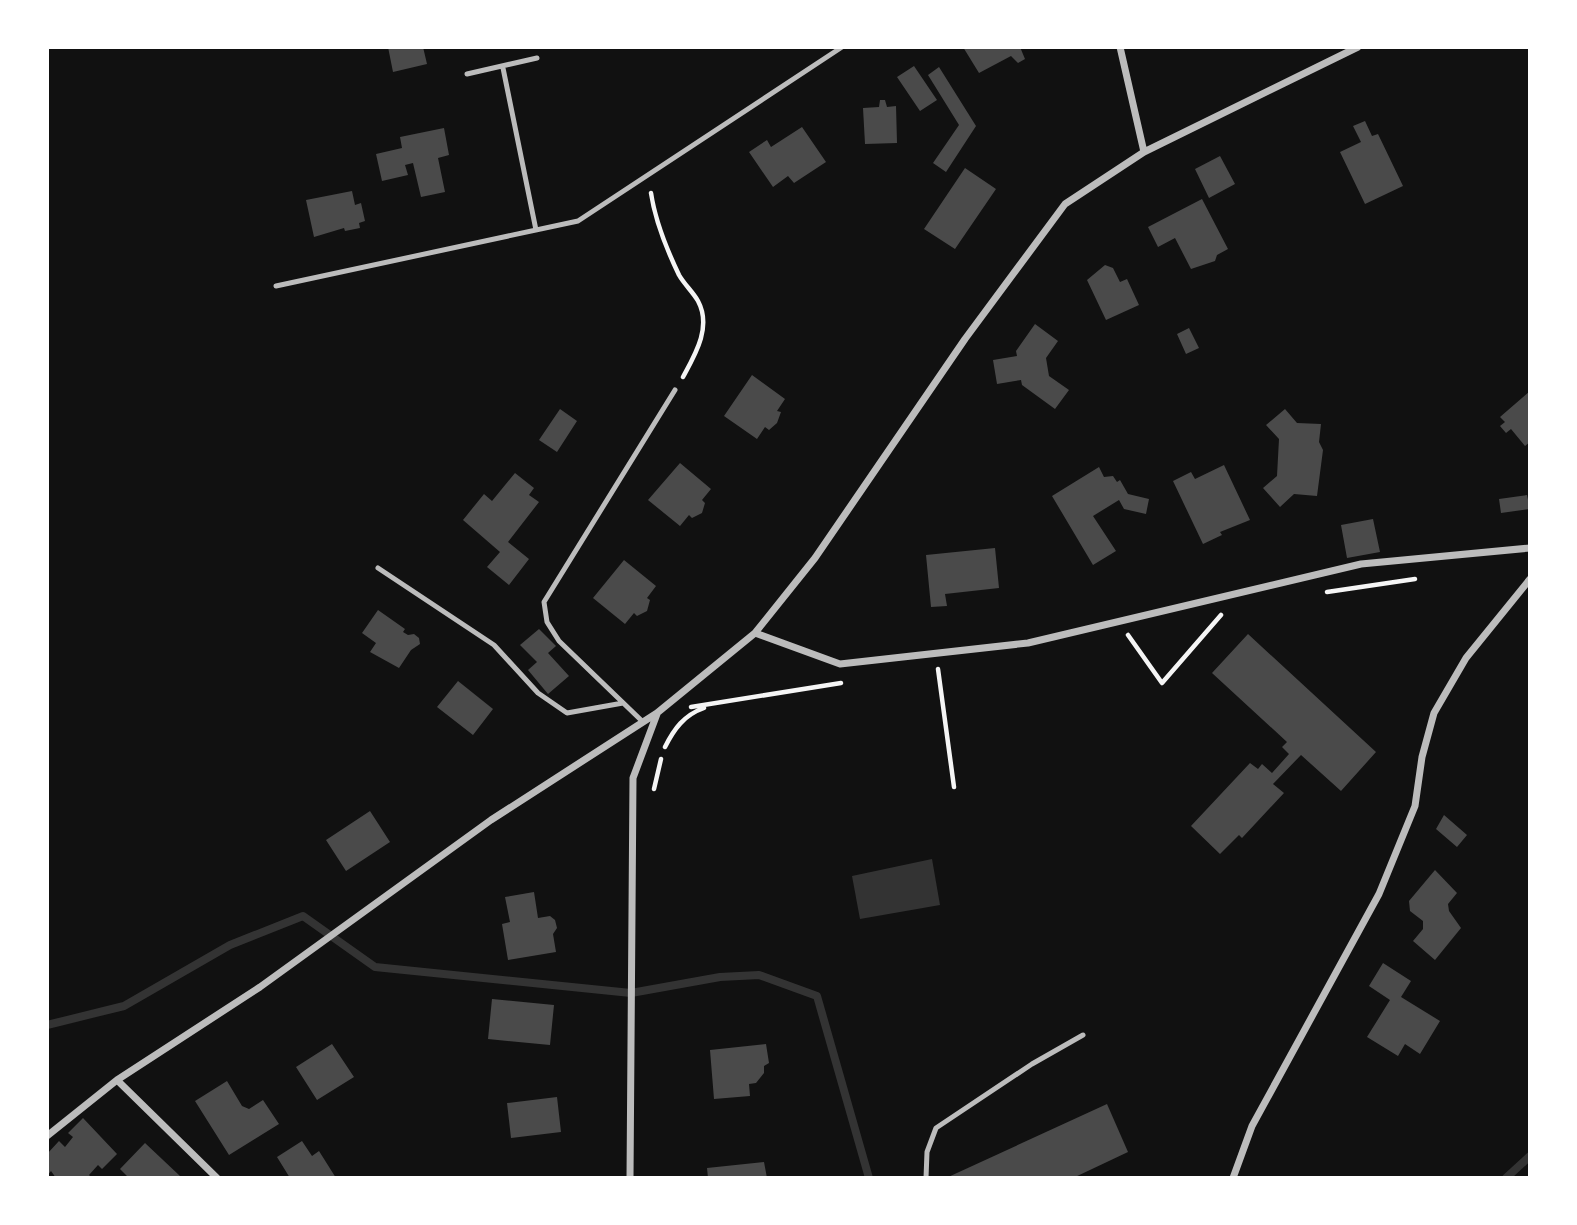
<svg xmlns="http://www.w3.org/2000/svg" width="1577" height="1225" viewBox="0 0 1577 1225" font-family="Manrope,sans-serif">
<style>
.water{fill:#333}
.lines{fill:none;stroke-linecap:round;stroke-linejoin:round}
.stream{stroke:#333;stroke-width:8}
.building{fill:#4a4a4a}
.path{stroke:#f5f5f5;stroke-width:4.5}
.service{stroke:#bcbcbc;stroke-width:5}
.minor{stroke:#bcbcbc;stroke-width:7}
</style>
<rect width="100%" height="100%" fill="#111"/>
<path class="water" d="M932 859 940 905 860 919 852 876Z"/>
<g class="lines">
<path class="stream" d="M47 1025 124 1006 230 945 303 916 375 967 631 993 720 977 759 975 817 996 869 1178
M1506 1178 1530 1156"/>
</g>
<path class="building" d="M388 47H423L427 64 393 72Z
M963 47H1020L1025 59 1018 63 1011 56 979 73Z
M914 66 937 100 920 111 897 77Z
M939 67 976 126 946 172 933 163 959 125 928 75Z
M880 100H885L887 107 896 106 897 143 865 144 863 108 879 107Z
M1365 121 1372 136 1378 134 1403 186 1365 204 1340 152 1361 142 1353 126Z
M802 127 826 162 794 183 788 176 773 187 749 152 767 140 771 147Z
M444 128 449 155 438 158 445 192 421 197 413 163 405 165 408 175 382 181 376 154 402 148 400 137Z
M1220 156 1235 184 1209 198 1195 169Z
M965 168 996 189 955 249 924 229Z
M352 191 355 205 361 203 365 221 359 223 360 228 345 231 344 228 314 237 306 200Z
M1202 199 1228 249 1217 255 1215 261 1191 269 1175 238 1158 247 1148 227Z
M1105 265 1113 268 1120 282 1127 279 1139 305 1106 320 1087 280Z
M1035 324 1058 341 1046 358 1049 376 1069 390 1055 409 1022 385 1021 380 997 384 993 360 1017 356 1016 351Z
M1189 328 1199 348 1186 354 1177 334Z
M752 375 785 399 777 411 781 412 777 423 769 430 765 427 757 439 724 416Z
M1530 391V442L1525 446 1511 429 1506 433 1500 426 1505 422 1500 417Z
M560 409 577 421 557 452 539 440Z
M1285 409 1297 423 1321 424 1319 442 1323 450 1317 496 1294 494 1280 507 1263 488 1277 476 1279 439 1266 425Z
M680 463 711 489 702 500 705 503 702 513 692 518 689 515 680 526 648 500Z
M1224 465 1250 520 1220 532 1222 535 1203 544 1173 481 1191 472 1195 479Z
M1099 467 1104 477 1113 476 1117 482 1120 480 1128 494 1149 499 1146 514 1124 509 1119 500 1093 516 1116 551 1093 565 1052 496Z
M515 473 534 488 529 495 539 502 508 542 529 559 509 585 487 567 500 552 463 520 484 494 492 501Z
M1527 495 1530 509 1501 513 1499 499Z
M1373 519 1380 552 1347 558 1341 525Z
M995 548 999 588 945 594 947 606 931 607 926 555Z
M624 560 656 586 647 598 650 600 647 611 637 616 634 613 625 624 593 598Z
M378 610 405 629 403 632 408 635 414 634 419 638 420 644 411 650 399 668 370 652 376 643 362 633Z
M539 629 556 646 548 653 569 676 548 694 528 670 537 662 520 645Z
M1248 634 1376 752 1341 791 1301 755 1273 784 1284 793 1242 838 1239 835 1220 854 1191 826 1250 763 1258 769 1262 764 1272 773 1289 754 1282 747 1287 742 1212 673Z
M458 681 493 709 473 735 437 707Z
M370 811 390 842 346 871 326 840Z
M1444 815 1467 835 1457 847 1436 829Z
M1435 870 1457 893 1448 904 1449 911 1461 928 1435 960 1413 941 1423 929V921L1410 911 1409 901Z
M534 892 538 918 550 916 555 920 557 928 553 934 556 952 508 960 502 924 510 922 505 897Z
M1383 963 1411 981 1401 997 1440 1021 1420 1054 1405 1044 1398 1056 1367 1037 1390 1000 1369 986Z
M492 999 554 1005 550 1045 488 1039Z
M332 1044 354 1077 317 1100 296 1067Z
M766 1044 769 1063 764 1066V1073L756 1083 749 1084 750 1096 714 1099 710 1050Z
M227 1081 242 1106 249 1109 263 1100 279 1124 229 1155 195 1101Z
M557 1097 561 1132 511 1138 507 1103Z
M1107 1104 1128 1152 1073 1178H946Z
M83 1118 117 1154 102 1169 98 1165 89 1175 92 1178H56L51 1171 47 1176V1154L59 1141 65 1147 73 1137 68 1133Z
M302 1141 312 1156 319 1151 336 1178H290L277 1157Z
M145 1143 180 1176 179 1178H129L120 1169Z
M764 1162 767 1178H708L707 1168Z"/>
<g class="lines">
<path class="path" d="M651 193C655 220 667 250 679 275 684 284 693 292 698 301 712 327 695 355 683 377
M1327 592 1415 579
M1128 635 1162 683 1221 615
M938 669 954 787
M691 707 841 683
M665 747C674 729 684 715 704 708
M654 789 661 759"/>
<path class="service" d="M503 68 536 230
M467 74 537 58
M276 286 578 221 842 47
M378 568 494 645 538 693 567 713 623 703
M643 722 559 641 547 622 544 602 675 390
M926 1178 927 1152 936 1128 1032 1064 1083 1035"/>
<path class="minor" d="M1120 47 1144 152
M755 633 840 664 1028 643 1361 564 1530 548
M117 1080 217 1178
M47 1136 117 1080 260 987 491 820 657 713 755 633 815 558 965 339 1065 204 1144 152 1358 47
M630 1178 633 778 657 714
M1233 1178 1252 1126 1379 894 1415 806 1422 757 1434 713 1466 658 1530 579"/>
</g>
<rect width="1577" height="1225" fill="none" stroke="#ffffff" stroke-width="98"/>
</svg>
